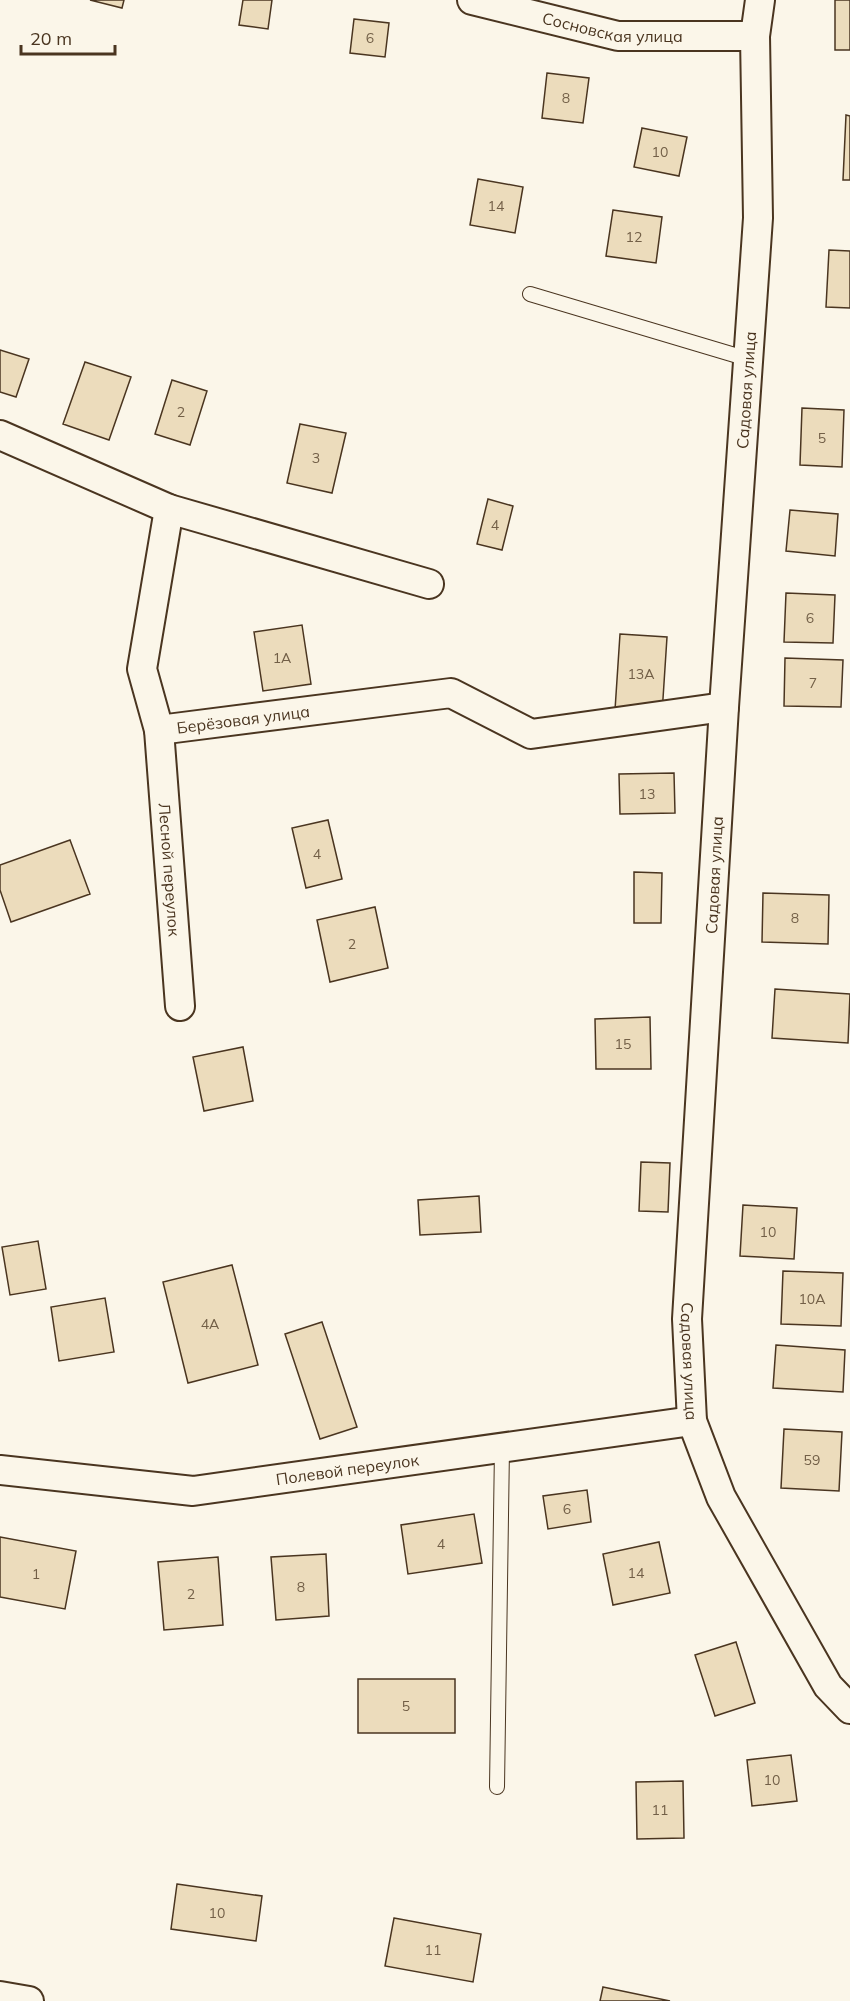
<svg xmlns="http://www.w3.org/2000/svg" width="850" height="2001" viewBox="0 0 850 2001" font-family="Mulish,sans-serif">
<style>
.building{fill:#ecdcbc;stroke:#4a3520;stroke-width:1.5}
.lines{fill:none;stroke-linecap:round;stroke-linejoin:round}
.service-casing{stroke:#4a3520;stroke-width:16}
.minor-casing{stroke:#4a3520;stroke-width:32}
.service{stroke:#fbf6e9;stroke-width:14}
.minor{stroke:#fbf6e9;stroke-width:28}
.labels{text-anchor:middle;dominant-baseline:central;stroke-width:4.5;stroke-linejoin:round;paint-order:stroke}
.number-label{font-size:14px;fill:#725f47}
.street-label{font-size:16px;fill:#4a3520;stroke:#fbf6e9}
</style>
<rect width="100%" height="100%" fill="#fbf6e9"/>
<path class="building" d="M90 0H124L122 8Z
M243 0H272L268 29 239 25Z
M835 0H850V50H835Z
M354 19 389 23 385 57 350 53Z
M547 73 589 78 583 123 542 118Z
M846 115 850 116V180H843Z
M642 128 687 137 679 176 634 167Z
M478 179 523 187 515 233 470 225Z
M613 210 662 217 656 263 606 256Z
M829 250 850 251V308L826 307Z
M0 350 29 359 16 397 0 392Z
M85 362 131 377 109 440 63 424Z
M172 380 207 391 190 445 155 434Z
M802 408 844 410 842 467 800 465Z
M300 424 346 433 332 493 287 483Z
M488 499 513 506 502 550 477 544Z
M790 510 838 514 835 556 786 551Z
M786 593 835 595 833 643 784 642Z
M302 625 311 684 263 691 254 632Z
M620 634 667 637 662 714 615 710Z
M785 658 843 660 841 707 784 706Z
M674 773 675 813 620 814 619 774Z
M328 820 342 879 306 888 292 828Z
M70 840 90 894 11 922 0 890V865Z
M634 872 662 873 661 923H634Z
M763 893 829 895 828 944 762 942Z
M375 907 388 968 330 982 317 920Z
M775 989 850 994 848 1043 772 1038Z
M650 1017 651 1069H596L595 1019Z
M243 1047 253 1101 204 1111 193 1057Z
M641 1162 670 1163 668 1212 639 1211Z
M479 1196 481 1232 420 1235 418 1200Z
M743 1205 797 1208 794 1259 740 1256Z
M38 1241 46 1289 10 1295 2 1247Z
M232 1265 258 1365 188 1383 163 1282Z
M783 1271 843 1273 841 1326 781 1324Z
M105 1298 114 1352 59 1361 51 1307Z
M322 1322 357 1427 320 1439 285 1334Z
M776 1345 845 1350 843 1392 773 1388Z
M784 1429 842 1432 839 1491 781 1488Z
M587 1490 591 1522 548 1529 543 1496Z
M474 1514 482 1563 408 1574 401 1525Z
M0 1537 76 1551 65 1609 0 1597Z
M659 1542 670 1593 613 1605 603 1554Z
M326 1554 329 1616 276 1620 271 1557Z
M218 1557 223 1625 164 1630 158 1562Z
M736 1642 755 1703 715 1716 695 1655Z
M358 1679H455V1733H358Z
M791 1755 797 1801 752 1806 747 1760Z
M683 1781 684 1838 637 1839 636 1782Z
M177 1884 262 1896 256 1941 171 1929Z
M394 1918 481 1934 473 1982 385 1966Z
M603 1987 670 2001H600Z"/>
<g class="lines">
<g class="service-casing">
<path id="service" d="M530 294 748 359
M497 1787 502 1448"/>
</g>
<g class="minor-casing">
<g id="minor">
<path id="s1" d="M472 0 618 36H755"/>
<path id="s2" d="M760 0 755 36 758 218 724 707 687 1319 692 1421 721 1497 828 1686 850 1709"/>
<path id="s3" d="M0 435 169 509 142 669 159 730 451 693 531 734 724 707"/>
<path d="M169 509 429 584"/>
<path id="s4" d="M159 730 180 1006"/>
<path id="s5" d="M0 1470 193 1491 692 1421"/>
<path d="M0 1996 29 2001"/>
</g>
</g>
<use href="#service" class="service"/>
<use href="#minor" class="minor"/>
</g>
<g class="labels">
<g class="number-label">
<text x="370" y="38">6</text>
<text x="566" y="98">8</text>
<text x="660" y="152">10</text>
<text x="496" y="206">14</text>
<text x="634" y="237">12</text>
<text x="181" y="412">2</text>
<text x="822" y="438">5</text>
<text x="316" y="458">3</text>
<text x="495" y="525">4</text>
<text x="810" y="618">6</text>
<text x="282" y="658">1А</text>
<text x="641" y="674">13А</text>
<text x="813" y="683">7</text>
<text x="647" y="794">13</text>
<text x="317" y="854">4</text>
<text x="795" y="918">8</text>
<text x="352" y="944">2</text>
<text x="623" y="1044">15</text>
<text x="768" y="1232">10</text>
<text x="812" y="1299">10А</text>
<text x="210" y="1324">4А</text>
<text x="812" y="1460">59</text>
<text x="567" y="1509">6</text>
<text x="441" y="1544">4</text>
<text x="636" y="1573">14</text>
<text x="36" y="1574">1</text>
<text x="301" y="1587">8</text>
<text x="191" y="1594">2</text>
<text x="406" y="1706">5</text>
<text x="772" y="1780">10</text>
<text x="660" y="1810">11</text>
<text x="217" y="1913">10</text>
<text x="433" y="1950">11</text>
</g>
<g class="street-label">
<text stroke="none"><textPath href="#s1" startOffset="144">Сосновская улица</textPath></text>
<text transform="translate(746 390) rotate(-86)">Садовая улица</text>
<text stroke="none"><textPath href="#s3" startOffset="495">Берёзовая улица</textPath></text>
<text stroke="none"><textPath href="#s4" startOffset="140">Лесной переулок</textPath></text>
<text transform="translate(714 875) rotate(-87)">Садовая улица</text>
<text stroke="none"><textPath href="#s2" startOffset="1364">Садовая улица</textPath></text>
<text stroke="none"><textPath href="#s5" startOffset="350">Полевой переулок</textPath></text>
</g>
</g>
<path d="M21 45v9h94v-9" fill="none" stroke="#4a3520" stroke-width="3"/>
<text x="30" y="45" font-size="18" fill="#4a3520" stroke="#fbf6e9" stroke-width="4.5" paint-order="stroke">20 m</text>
</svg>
